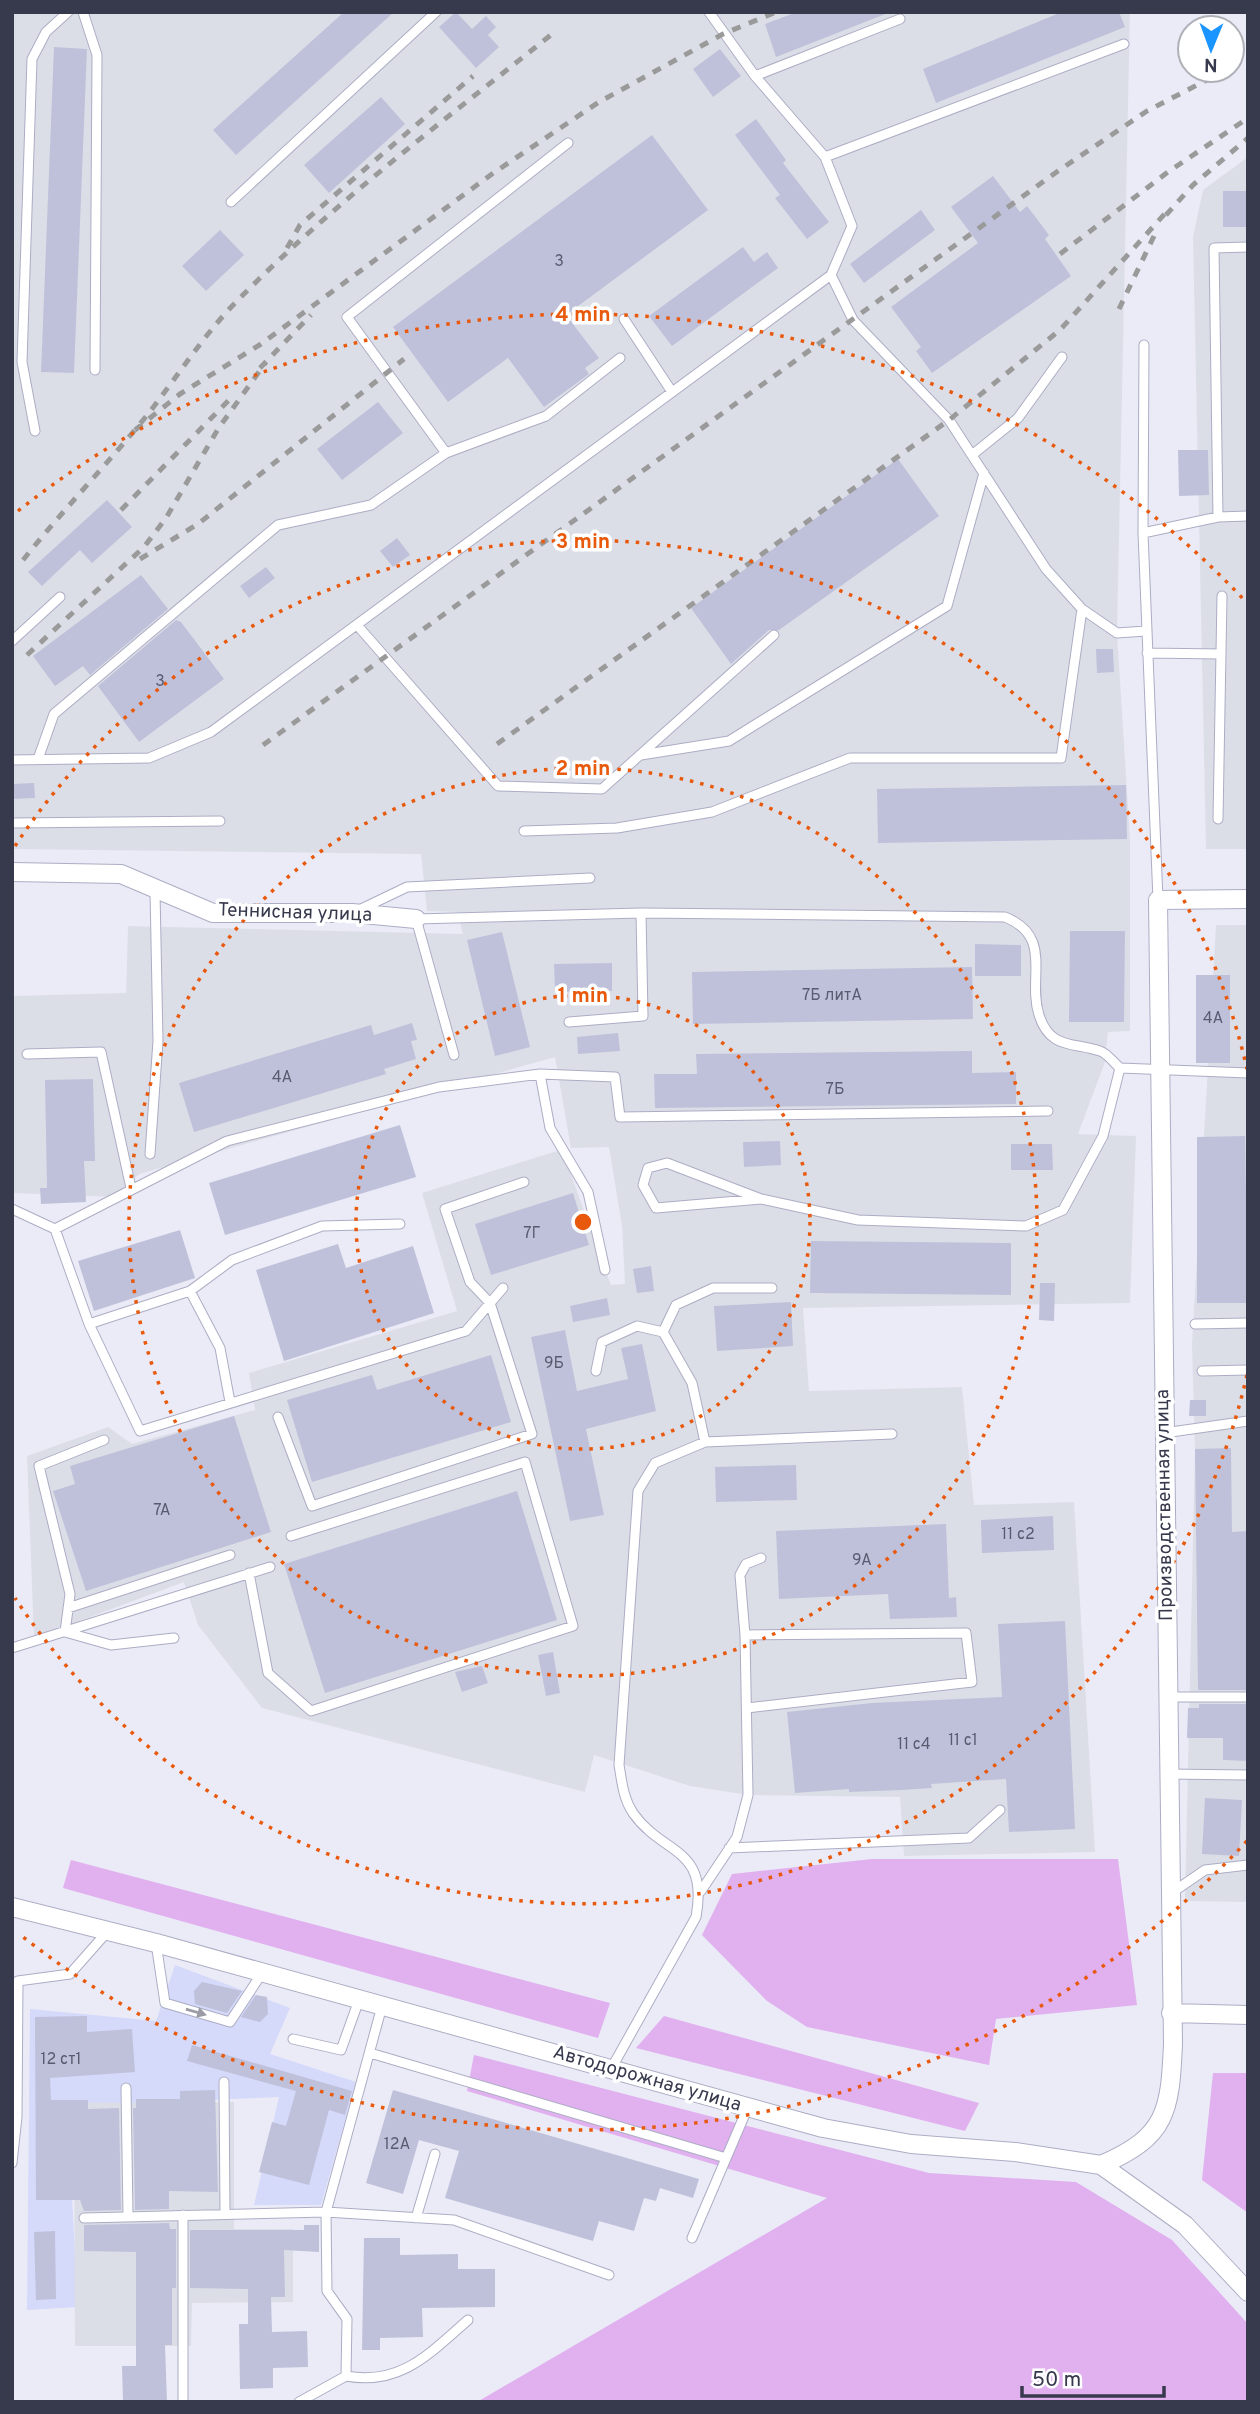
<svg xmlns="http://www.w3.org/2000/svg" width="1260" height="2414" viewBox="0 0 1260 2414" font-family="Overpass,sans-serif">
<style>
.commercial{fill:#d5d9fa}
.industrial{fill:#dcdee7}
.green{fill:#e0b0ef}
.building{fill:#bfc1da}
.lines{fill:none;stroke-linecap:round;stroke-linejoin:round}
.service-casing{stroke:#acadc4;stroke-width:11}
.minor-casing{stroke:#acadc4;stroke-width:20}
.service{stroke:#fff;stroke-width:9}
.minor{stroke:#fff;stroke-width:18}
.rail{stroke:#9a9a9a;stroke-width:5;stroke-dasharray:9 9;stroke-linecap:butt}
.oneway{fill:#9b9ca6}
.ring{fill:none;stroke:#e8590c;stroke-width:3.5;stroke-dasharray:3.5 7}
.labels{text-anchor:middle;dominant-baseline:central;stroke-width:7;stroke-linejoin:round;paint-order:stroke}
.number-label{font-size:16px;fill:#595b70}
.street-label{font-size:19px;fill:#37394d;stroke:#fff}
.centre{fill:#e8590c;stroke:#fff;stroke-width:3.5}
.ring-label{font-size:21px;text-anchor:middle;font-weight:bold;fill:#e8590c;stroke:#fff;stroke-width:7;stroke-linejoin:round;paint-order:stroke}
</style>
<rect width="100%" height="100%" fill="#ebebf7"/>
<path class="commercial" d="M175 1965 290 2008 270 2054 356 2082 321 2205H254L279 2097 67 2106 78 2307 27 2310 30 2009 156 2021Z"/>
<path class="industrial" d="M13 12H1130L1117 633 1130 839V1031L1108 1032 1105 1062 1078 1134 1136 1136 1130 1303 803 1308 809 1391 962 1387 974 1505 1074 1502 1095 1852 904 1856 900 1797 748 1795 690 1786 594 1755 585 1792 262 1708 198 1625 184 1582 34 1638 27 1456 108 1427 132 1444 255 1410 249 1373 457 1311 422 1193 557 1151 566 1161 611 1285 625 1284 622 1226 609 1147 571 1148 555 1057 139 1174 115 1197 12 1193V996L126 993 128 926 463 934 457 912 427 911 421 854 12 849Z
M1248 157V849H1206L1193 237 1203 190Z
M1216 925H1248V1902L1185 1901 1195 1449 1192 1345Z
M234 2102V2229H293V2302L192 2303 191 2346H75L74 2103Z"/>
<path class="green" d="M872 1859H1118L1137 2005 996 2019 989 2065 807 2027 767 2001 702 1935 732 1874Z
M71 1860 610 2003 598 2038 63 1888Z
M664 2016 979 2103 965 2131 636 2048Z
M474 2055 929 2173 1076 2182 1172 2240 1248 2324V2402H477L827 2198 467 2091Z
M1213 2073H1248V2213L1202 2180Z"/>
<path class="building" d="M344 12H394L236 155 213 130Z
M456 12 472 29 486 16 496 27 488 35 499 47 476 68 439 27Z
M797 12H888V13L776 57 765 24Z
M1062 12H1119L1125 27 936 103 923 69Z
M54 47 87 49 74 373 41 372Z
M720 49 741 76 713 97 693 69Z
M381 97 405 124 329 193 304 165Z
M756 119 786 160 783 163 829 222 807 239 775 198 780 195 735 135Z
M652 135 708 210 566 315 599 358 585 368 589 374 544 407 508 358 448 402 393 327Z
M993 176 1020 212 1027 206 1049 235 1045 239 1071 276 932 373 916 351 921 347 891 307 978 243 951 207Z
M1223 191H1248V227H1223Z
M921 210 935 230 864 283 850 264Z
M220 230 244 255 206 291 182 266Z
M743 247 754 262 767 252 778 268 672 346 649 316Z
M378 402 403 433 342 480 317 449Z
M1178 450H1208L1209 495 1179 496Z
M898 459 939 516 779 630H769L731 664 691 608Z
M107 500 132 527 92 563 80 550 42 586 28 572Z
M397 538 410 555 393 567 380 551Z
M266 567 275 578 249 598 240 586Z
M141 575 168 609 90 675 83 666 55 686 33 656Z
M176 620 181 622 224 679 139 742 98 686Z
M1096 649H1113L1114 672 1097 673Z
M34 783 35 798 12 799V784Z
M1126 785 1127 839 878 843 877 789Z
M1070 931H1125L1124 1022H1069Z
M502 932 530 1047 495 1056 467 940Z
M975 944 1021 945V976H975Z
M612 963V991L555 992 554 964Z
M972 967 973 1019 693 1024 692 972Z
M1196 975H1230V1063H1196Z
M412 1023 417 1040 411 1041 416 1059 384 1069 386 1074 194 1132 179 1083 371 1025 374 1035Z
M618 1033 620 1051 578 1054 577 1037Z
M972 1051V1073L1016 1072V1104L655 1108 654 1074H697L696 1054Z
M93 1079 95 1161H84L86 1202 41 1204 40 1188H47L45 1080Z
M400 1125 416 1177 225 1235 209 1183Z
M1245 1136 1248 1303H1197V1137Z
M780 1141 781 1165 744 1167 743 1142Z
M1011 1144H1052L1053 1170H1011Z
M573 1193 589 1245 491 1275 475 1224Z
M180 1230 195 1278 94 1311 78 1261Z
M811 1241 1011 1243V1295L810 1293Z
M338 1244 346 1268 413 1246 434 1313 284 1361 256 1270Z
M651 1266 654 1291 637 1293 633 1269Z
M1040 1283H1055L1054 1321 1039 1320Z
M607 1298 610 1315 573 1322 570 1306Z
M791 1302 793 1346 717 1351 714 1306Z
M565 1330 577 1391 628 1379 621 1348 642 1344 656 1411 586 1429 604 1515 570 1521 531 1337Z
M491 1355 511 1422 312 1482 287 1400 372 1375 377 1390Z
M1190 1400H1206V1416H1189Z
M234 1416 271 1532 86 1591 53 1491 75 1484 70 1466Z
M1231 1448 1232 1532 1248 1531V1690H1198L1195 1449Z
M796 1465 797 1500 716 1502 715 1467Z
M517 1491 557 1620 325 1693 284 1564Z
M1053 1516 1054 1550 982 1553 981 1520Z
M946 1524 949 1598 956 1597 957 1617 890 1619 888 1594 779 1599 776 1531Z
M1065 1621 1075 1829 1009 1832 1006 1779 931 1784 932 1788 902 1790 849 1792V1789L795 1793 787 1712 872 1703 1002 1697 998 1624Z
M553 1652 560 1693 546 1696 538 1655Z
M482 1666 488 1683 462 1692 455 1672Z
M1199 1704H1248V1761L1223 1760V1738H1187L1188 1708H1199Z
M1205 1798 1242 1800 1239 1856 1202 1854Z
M202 1982 242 1991 227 2013 195 2004 194 1991Z
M256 1995 267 1997 268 2014 260 2022 241 2017Z
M87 2016V2032L132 2029 135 2072 50 2078 51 2100H88V2109L119 2108 121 2210 84 2211 80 2200H36L35 2017Z
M192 2045 352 2091 345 2115 329 2110 309 2185 259 2172 272 2122 286 2126 296 2091 187 2061Z
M215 2090 218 2192 169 2191V2209L135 2210 133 2108H136V2099H180V2091Z
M393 2090 699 2179 693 2198 660 2188 656 2201 644 2198 634 2231 599 2221 593 2241 445 2198 459 2151 419 2140 403 2194 366 2183Z
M169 2223 170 2229H176V2288H172V2345H165L167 2402H123L122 2366H136V2252L84 2251V2225Z
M304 2225H319V2252L284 2250 285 2297H271L272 2332 307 2331 308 2367 273 2368V2388L240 2389 239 2324H248V2289L190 2288V2230H304Z
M55 2231 56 2299 36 2300 34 2232Z
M364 2238H400V2255L458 2254V2269H495V2307L422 2308 423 2337 380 2338V2350H362Z"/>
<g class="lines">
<g class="service-casing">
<path id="service" d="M83 12 97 55 95 370
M755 76 900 19
M825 157 1124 44
M231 202 436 12
M831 275 853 320 949 420 1046 569 1082 609 1117 633 1146 631
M624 319 672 392
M35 431 22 362 32 59 46 32 68 12
M446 453 546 416 620 358
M972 455 1018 418 1062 357
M1218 517 1214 248 1248 247
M1143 533 1144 345
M357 625 498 786 602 789 774 635
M12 641 60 597
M1147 653 1221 654
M641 755 729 741 947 606 984 473
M38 759 54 714 278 525 371 505 446 453 347 317 568 143
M12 760 149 758 211 732 831 275 852 226 825 157 755 76 709 12
M1218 819 1222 596
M12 823 220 821
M524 831 617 828 712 812 850 758H1061L1082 609
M1158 900 1143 533 1218 517 1248 516
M359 910 407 887 590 878
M569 1022 643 1016 641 913
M27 1054 101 1052 131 1188
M454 1055 416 919 641 913 1005 917C1054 937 1027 977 1039 1015 1050 1050 1074 1042 1100 1051 1107 1053 1114 1063 1120 1068L1103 1136 1063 1210 1026 1226 858 1220 761 1199 656 1208 643 1185 648 1168 667 1163 761 1199
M1120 1068 1248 1073
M540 1074 550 1128 588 1192 605 1270
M150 1154 158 1041 155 891
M12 1209 55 1229 89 1324 190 1291 232 1260 322 1226 400 1224
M55 1229 227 1141 439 1087 540 1074 615 1077 620 1117 1048 1111
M190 1291 220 1348 230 1402
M89 1324 140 1431 466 1331 503 1288
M1195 1324 1248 1323
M663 1332 676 1305 713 1288H772
M596 1371 602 1342 637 1326 663 1332 692 1383 705 1442
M1202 1371 1248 1370
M278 1417 312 1506 532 1434 490 1303 470 1282 445 1209 524 1182
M1164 1433 1248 1421
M104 1440 39 1466 70 1594 65 1632 111 1645 174 1638
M249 1573 268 1673 311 1711 573 1626 525 1462 291 1536
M68 1608 230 1555
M745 1635 966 1633 972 1682 747 1708
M12 1648 270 1567
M1167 1697H1248
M1168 1774 1248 1775
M729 1848 969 1838 1000 1810
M701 1891 737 1837 748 1795 745 1635 740 1575 746 1564 761 1558
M1170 1894 1205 1870 1248 1865
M156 1943 165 2003 230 2022 262 1973
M293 2039 341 2050 359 2000
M370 2053 726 2158
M611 2069 696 1917C709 1846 663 1856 633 1813 623 1798 622 1782 619 1765L638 1491 655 1463 705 1442 892 1434
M224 2082 225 2214
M126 2088 128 2216
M12 2121 17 2117 18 1981 70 1974 108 1931
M12 2163 17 2117
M183 2215V2402
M84 2218 326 2212 454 2220 609 2275
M416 2218 435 2154
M692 2238 748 2107
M346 2376C401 2386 430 2353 468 2320
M299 2402 346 2376 347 2319 327 2291 326 2212 382 2006"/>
</g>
<g class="minor-casing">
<path id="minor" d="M12 872 121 874 213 913H352L416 919
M12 1907 156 1943 823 2128 911 2144 1015 2152 1101 2165 1185 2225 1248 2292
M1171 2013 1248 2015
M1101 2165C1167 2137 1170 2111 1173 2044L1158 900 1248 899"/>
</g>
<use href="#service" class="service"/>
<use href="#minor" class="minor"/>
<path class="rail" d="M1232 67 1248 59
M1166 215 1193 185 1248 138
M287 248 300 225 473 76
M1060 254 1168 172 1248 118
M1119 309 1154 236
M260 368 311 315
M135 430 180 394 261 344 492 174 599 102 723 34 776 12
M121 510 233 396
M140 559 198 524 404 359
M23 560C59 515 98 474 134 431 170 389 198 341 236 302 333 203 445 120 552 34
M27 655 144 547 166 518 218 429 266 362
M497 744 949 420 1060 330 1170 208
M263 745 1058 171 1147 111 1226 70"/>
</g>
<defs><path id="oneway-solid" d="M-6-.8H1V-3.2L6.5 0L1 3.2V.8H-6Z" transform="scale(1.75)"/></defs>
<use class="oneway" href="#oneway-solid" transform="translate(196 2012) rotate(16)"/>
<g class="ring">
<circle cx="583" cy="1222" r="227"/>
<circle cx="583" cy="1222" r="454"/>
<path d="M1247 1375A681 681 0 0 1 15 1598M15 846A681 681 0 0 1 1247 1069"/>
<path d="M1247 1841A908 908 0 0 1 18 1933M18 511A908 908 0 0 1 1247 603"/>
</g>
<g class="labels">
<g class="number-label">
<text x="559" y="262">3</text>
<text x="160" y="682">3</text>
<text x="832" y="996">7Б литА</text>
<text x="1213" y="1019">4А</text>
<text x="282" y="1078">4А</text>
<text x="835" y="1090">7Б</text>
<text x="532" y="1234">7Г</text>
<text x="554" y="1364">9Б</text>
<text x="162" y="1511">7А</text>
<text x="1018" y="1535">11 с2</text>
<text x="862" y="1561">9А</text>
<text x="963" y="1741">11 с1</text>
<text x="914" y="1745">11 с4</text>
<text x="61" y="2060">12 ст1</text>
<text x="397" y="2145">12А</text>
</g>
<g class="street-label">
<text transform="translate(295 913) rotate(2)">Теннисная улица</text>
<text transform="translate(1165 1505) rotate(-91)">Производственная улица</text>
<text transform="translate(647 2079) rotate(16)">Автодорожная улица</text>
</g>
</g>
<circle cx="583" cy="1222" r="10" class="centre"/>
<g class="ring-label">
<text x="583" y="321">4 min</text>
<text x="583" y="548">3 min</text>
<text x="583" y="775">2 min</text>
<text x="583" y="1002">1 min</text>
</g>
<rect width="1260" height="2414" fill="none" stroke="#37394d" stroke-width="28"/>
<g transform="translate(1211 49) rotate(181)"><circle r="33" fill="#ffffff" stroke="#afb0b8" stroke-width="2"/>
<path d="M0-5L12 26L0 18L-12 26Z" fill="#1a94ff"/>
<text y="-10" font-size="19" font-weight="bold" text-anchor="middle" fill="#37394d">N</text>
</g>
<path d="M1022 2386v10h142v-10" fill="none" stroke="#37394d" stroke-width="3.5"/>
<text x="1032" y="2386" font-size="21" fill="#37394d" stroke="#ffffff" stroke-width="5" paint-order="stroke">50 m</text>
</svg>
